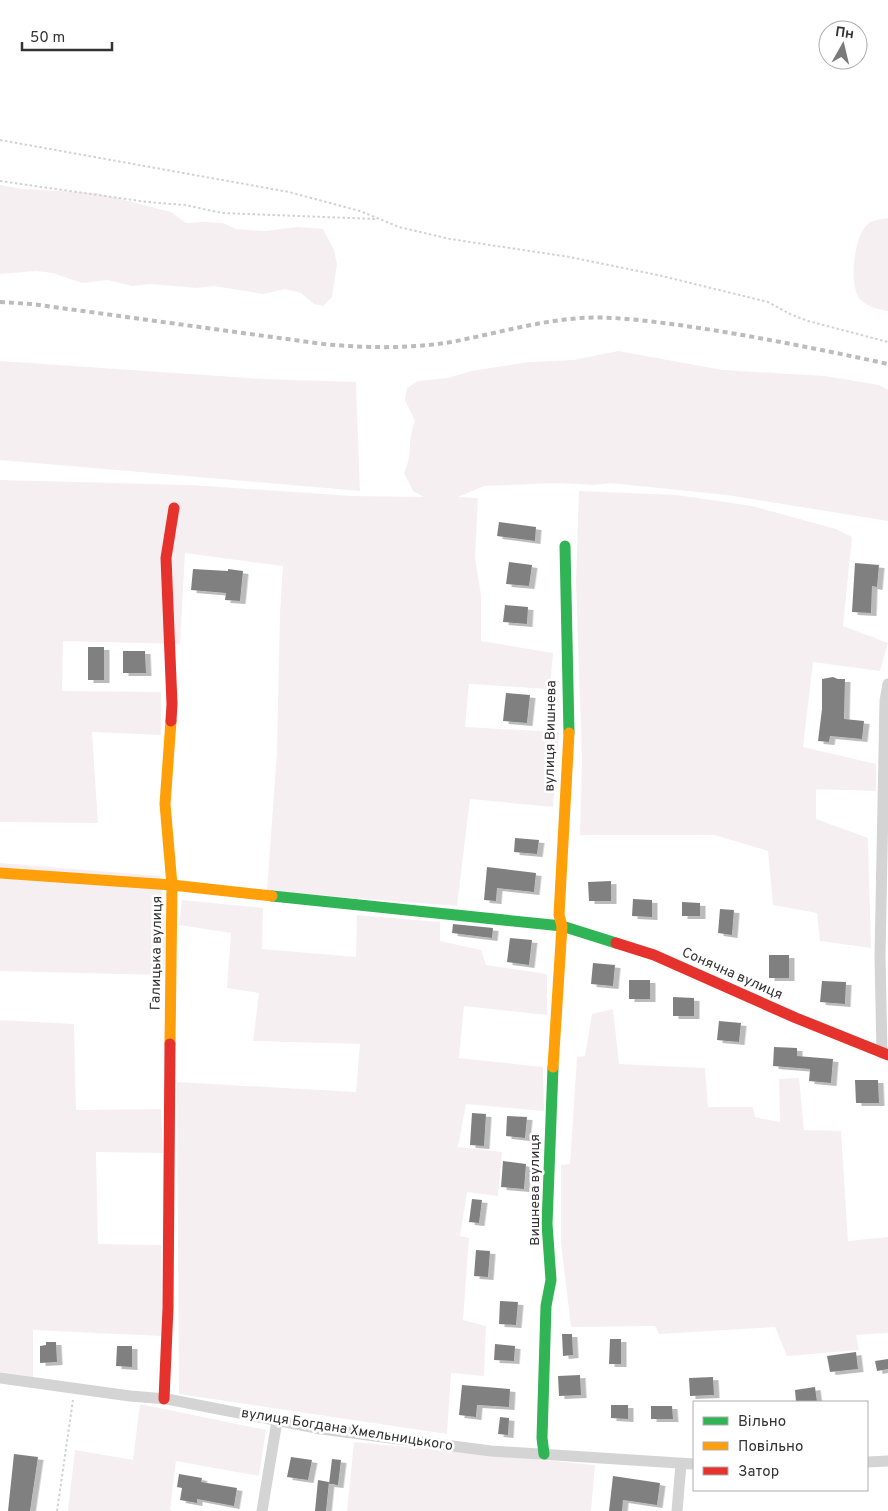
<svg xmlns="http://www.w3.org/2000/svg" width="888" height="1511" viewBox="0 0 888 1511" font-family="Overpass,sans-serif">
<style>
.green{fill:#f6eff1}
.building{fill:#808080;filter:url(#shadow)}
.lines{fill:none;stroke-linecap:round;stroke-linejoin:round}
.path{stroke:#d2d2d2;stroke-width:2;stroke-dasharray:2.5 2.5;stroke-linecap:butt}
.street{stroke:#d4d4d4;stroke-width:11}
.fast{stroke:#30b455;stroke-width:11}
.slow{stroke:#ff9f0a;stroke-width:11}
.jam{stroke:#e5322d;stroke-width:11}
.rail{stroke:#bcbcbc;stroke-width:4;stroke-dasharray:5 4;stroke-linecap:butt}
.labels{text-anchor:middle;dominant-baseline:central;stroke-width:5;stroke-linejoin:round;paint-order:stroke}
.street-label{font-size:14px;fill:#323232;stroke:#fff}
</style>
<defs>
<filter id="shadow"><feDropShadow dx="5.5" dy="3" stdDeviation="0" flood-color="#0004"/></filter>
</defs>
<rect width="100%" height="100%" fill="#fff"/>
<path class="green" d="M0 185 23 189 97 193 171 212 186 223 206 222 223 223 236 229 265 231 298 227 323 229 334 250 337 264 332 297 323 306 314 304 301 293 285 289 263 294 214 286 197 288 151 284 132 286 108 280 82 283 53 273 36 271 0 274Z
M888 218V311C878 309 867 307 860 299 848 285 854 233 869 223 874 220 882 219 888 218Z
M618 351 723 370 825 376 879 385 888 390V521L727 495 610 483 594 485 559 483 484 486 458 497 478 498 475 558 481 595V641L553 653 550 689 469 684 465 727 559 732 553 807 470 799 457 906 267 891 277 751 280 613 283 566 185 553 180 644 63 641 62 691 161 692V735L92 732 98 823 0 822V480L190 485 352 496 424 497 413 491 404 473C413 455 407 439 415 421L405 400 407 388 418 381 448 378 471 371 529 362 574 360Z
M0 361 263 379 356 382 360 491 0 460Z
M579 491 677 495 752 506 836 529 852 537 843 626 888 643 880 671 813 662 803 747 876 764V791L816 789V819L868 838 871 948 820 941 817 913 773 905 768 851 714 835H580L582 761 576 582Z
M0 863 160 876 166 925 164 975 0 971Z
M182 900 263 908 262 949 356 957 357 915 440 922V941L481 950 486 965 547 974V1015L464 1006 459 1058 543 1067 544 1111 466 1104 458 1147 502 1152 498 1196 467 1192 460 1236 469 1238 463 1320 486 1326 484 1376 451 1373 447 1434 179 1394 177 1082 356 1092 360 1044 253 1041 259 993 227 988 231 933 179 925Z
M613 1009 619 1064 705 1068 708 1107H753L755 1117 780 1122 779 1079 799 1078 804 1130 841 1131 848 1241 888 1237V1333L856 1335 859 1350 787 1356 775 1327 659 1334 655 1326 571 1327 561 1242V1165L570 1164 577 1057 585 1056 592 1014Z
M0 1020 74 1024 76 1110 161 1109 163 1153 96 1152 98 1244 161 1245 162 1336 33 1330V1377L0 1372Z
M140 1404 266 1430 259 1476 176 1461 170 1510 173 1511H68L75 1450 133 1460Z
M354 1442 595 1465 591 1511H347Z"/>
<path class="building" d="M499 522 536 527 535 541 497 536Z
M509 562 532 565 529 586 506 584Z
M855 563 879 565 877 587 872 586 871 613 852 612Z
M193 569 228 571V569L243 571 240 601 225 600 226 593 191 590Z
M505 605 528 607 527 624 503 622Z
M88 647H104V680H88Z
M123 651H145L146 673H123Z
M833 677 838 679H845L844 719 864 721 862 739 830 736 829 742 818 741 822 709V679Z
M506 693 530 695 527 723 503 721Z
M515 838 539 840 537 854 514 852Z
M487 867 536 873 534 892 497 888 496 901 484 900Z
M611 881V901H589L588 882Z
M633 899 652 900V917L632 916Z
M682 902 700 903V916H682Z
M720 909 734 910 732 935 718 933Z
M453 924 493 928 492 938 452 933Z
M510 938 532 940 529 965 507 962Z
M769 955H789V978H769Z
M593 963 615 965 613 986 591 984Z
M629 980H650V999H629Z
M822 981 846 982 845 1004 820 1002Z
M673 997 694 998V1016H673Z
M719 1021 741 1023 739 1042 717 1040Z
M774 1047 797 1048V1056L833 1059 831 1083 809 1081 810 1069 773 1066Z
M855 1080H878L879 1103H856Z
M472 1113 486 1114 484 1146 470 1145Z
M507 1116 527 1117 525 1138 506 1136Z
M503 1161 526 1164 524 1189 501 1187Z
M472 1199 482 1200 479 1223 469 1222Z
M476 1250 490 1251 488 1277 474 1276Z
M500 1301 518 1302 516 1325 499 1324Z
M562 1334H572L573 1355 563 1356Z
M610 1339H621V1364H609Z
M46 1342H56L57 1362 40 1363V1346L46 1345Z
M495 1344 515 1346 514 1361 494 1360Z
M117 1346H132V1367L116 1366Z
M856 1352 858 1369 830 1372 827 1356Z
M888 1359V1369L877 1371 875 1361Z
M580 1375 581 1395 559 1396 558 1376Z
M713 1377 714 1395 690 1396 689 1378Z
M462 1385 510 1389 509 1407 477 1405 476 1417 459 1415Z
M815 1387 817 1402H796L795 1390Z
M611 1405H628V1419L611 1418Z
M651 1406H672L673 1419H651Z
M500 1417 509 1418 508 1435 498 1434Z
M14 1454 38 1457 30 1511H8Z
M291 1457 312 1460 308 1480 287 1477Z
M332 1459 341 1460 338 1485 329 1484Z
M179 1474 202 1478 201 1482 237 1488 234 1506 197 1499V1503L180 1500 182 1488 177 1487Z
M613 1476 660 1483 657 1505 623 1500 622 1511H609Z
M318 1480 329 1482 326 1511H315Z"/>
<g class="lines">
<path class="path" d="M0 140 289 192 360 211 399 227 450 239 570 257 662 276 768 302 790 314 808 321 888 342
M0 181 147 202 185 205 222 213 375 219
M57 1511 73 1400"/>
<path class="street" d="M882 1053 880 957 885 701 888 684
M0 1378 130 1396 167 1399 321 1429 491 1451 694 1464
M867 1462 888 1461
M262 1511 277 1421
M677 1511 681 1464"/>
<path class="fast" d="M565 546 569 733
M272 896 562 926 616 943
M544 1454 542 1438 546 1306 551 1280 547 1224 553 1067"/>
<path class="slow" d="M0 873 172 885 272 896
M170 1044 172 885 165 804 171 721
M553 1067 562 926 559 915 569 733"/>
<path class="jam" d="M171 721 172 704 166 558 174 508
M616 943 654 955 796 1018 888 1055
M164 1399 168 1308 170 1044"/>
<path class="rail" d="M0 302 32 304 323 344C366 348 408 349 451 342 494 334 537 321 581 318 614 316 647 321 679 325 749 335 819 349 888 364"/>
</g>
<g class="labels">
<g class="street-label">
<text transform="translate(551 736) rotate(-89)">вулиця Вишнева</text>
<text transform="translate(157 953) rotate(-89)">Галицька вулиця</text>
<text transform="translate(732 974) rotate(24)">Сонячна вулиця</text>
<text transform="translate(535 1190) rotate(-90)">Вишнева вулиця</text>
<text transform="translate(347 1430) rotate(9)">вулиця Богдана Хмельницького</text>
</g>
</g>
<rect x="693" y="1401" width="175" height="90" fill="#ffffff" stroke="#adadad"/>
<rect x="703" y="1417" width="25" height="8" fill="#30b455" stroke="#adadad"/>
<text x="738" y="1426" font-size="15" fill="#323232">Вільно</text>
<rect x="703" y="1442" width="25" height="8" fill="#ff9f0a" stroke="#adadad"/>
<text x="738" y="1451" font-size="15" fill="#323232">Повільно</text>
<rect x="703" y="1467" width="25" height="8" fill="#e5322d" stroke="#adadad"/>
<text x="738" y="1476" font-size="15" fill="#323232">Затор</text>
<g transform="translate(843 45) rotate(8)"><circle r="24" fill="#ffffff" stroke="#adadad"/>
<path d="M0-4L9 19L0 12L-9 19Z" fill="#7a7a7a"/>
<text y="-8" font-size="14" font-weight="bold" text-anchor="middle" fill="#323232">Пн</text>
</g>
<path d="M22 42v8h90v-8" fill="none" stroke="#323232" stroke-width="2.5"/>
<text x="30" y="42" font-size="15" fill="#323232" stroke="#ffffff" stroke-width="4" paint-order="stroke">50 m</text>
</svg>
